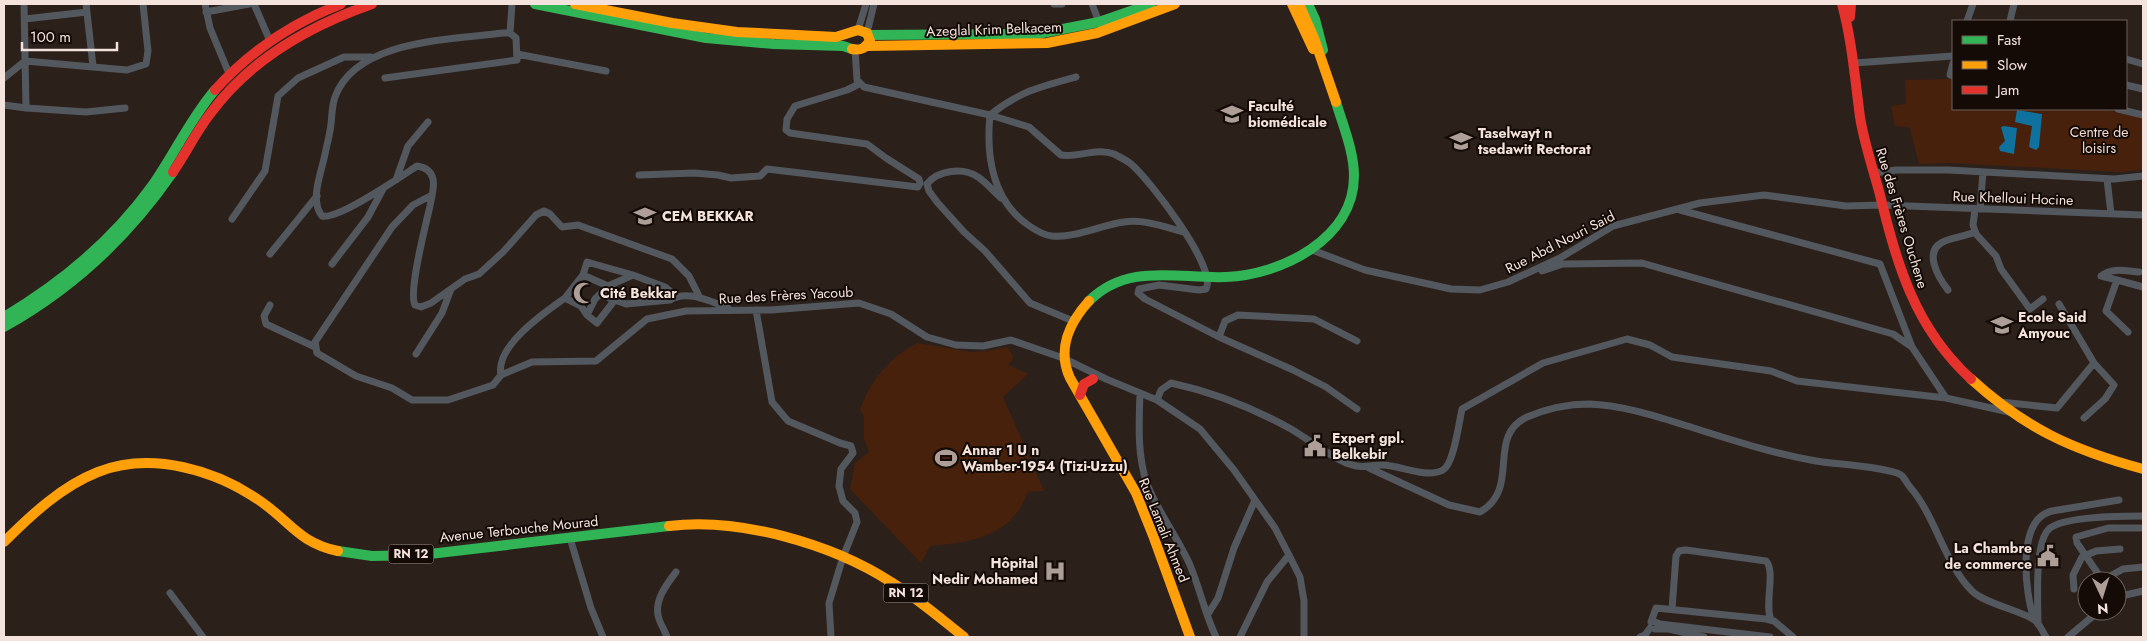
<svg xmlns="http://www.w3.org/2000/svg" width="2147" height="641" viewBox="0 0 2147 641" font-family="Jost,sans-serif">
<style>
.green{fill:#48210c}
.water{fill:#0f719d}
.lines{fill:none;stroke-linecap:round;stroke-linejoin:round}
.street{stroke:#52585d;stroke-width:7}
.fast{stroke:#30b455;stroke-width:10}
.slow{stroke:#ff9f0a;stroke-width:10}
.jam{stroke:#e5322d;stroke-width:10}
.labels{text-anchor:middle;dominant-baseline:central;stroke-width:4;stroke-linejoin:round;paint-order:stroke}
.shield{fill:#140a06;stroke:#b0a29c;stroke-width:1}
.shield-label{font-size:12px;font-weight:bold;fill:#f3e3dc}
.street-label{font-size:14px;fill:#f3e3dc;stroke:#140a06}
.poi-label{font-size:14px;font-weight:bold;fill:#f3e3dc;stroke:#140a06;text-anchor:start}
.park-label{font-size:14px;fill:#f2dcd1;stroke:#140a06}
</style>
<rect width="100%" height="100%" fill="#2c201b"/>
<path class="green" d="M1950 79H1953V109H2101L2143 118V170L2119 172 1950 163 1919 164 1910 128 1895 126 1891 106 1906 104 1905 80Z
M917 343 971 352 987 351 1007 347 1012 354 1013 359 1008 365 1028 374 1003 397 1044 491 1028 492C1011 537 972 542 930 546L921 563 850 489 855 463 869 452 864 439V416L860 410C870 381 889 358 917 343Z"/>
<path class="water" d="M2017 110 2042 114 2039 147 2036 150 2029 147 2032 126 2015 122Z
M2004 126 2017 128 2014 154 2000 151 1999 147 2005 141 2001 127Z"/>
<g class="lines">
<path class="street" d="M86 4 93 66
M205 4 210 28 230 76
M254 4 270 41
M1054 4H1062
M1092 4 1099 22
M206 12 249 4
M25 19 87 12
M1967 21 1973 4
M2010 21 2014 4
M858 30 866 4
M510 33 512 4
M867 33 874 4
M855 49 857 80 864 87 990 115 1029 127 1061 155C1078 158 1097 147 1114 154 1120 157 1126 160 1131 164 1149 179 1218 268 1206 289L1199 290 1159 285 1139 289 1138 293 1145 299 1219 337 1293 370 1326 387 1357 409
M517 54 606 71
M2126 59 2143 64
M1854 63 1953 56
M1953 63 1950 75 1953 76
M1076 77C1042 86 1018 92 990 115 986 155 992 200 1028 225 1035 230 1043 235 1052 236 1076 238 1101 225 1124 222 1144 219 1165 227 1184 232
M4 78 25 61 127 70 146 64 148 51 143 4
M385 78 517 60 516 38 510 33H503C452 40 356 39 335 97 332 105 332 115 331 124 330 134 327 144 325 154 322 171 309 200 322 216 338 220 400 177 417 166 425 167 431 171 433 179 435 187 431 199 430 206 426 224 408 292 415 305L421 307 431 303 465 279 479 274 503 252 536 215 544 211 550 214 562 227 578 225 672 259 689 276 700 298
M2126 85 2143 89
M4 105 26 108 24 4
M26 108 86 112 125 108
M2118 109 2143 115
M1874 173 1896 170H1949L2114 179 2143 176
M639 175 694 173 718 175 731 178 760 176 767 169 918 187 920 183 919 179 886 158 867 144 790 133 786 130 787 119 795 106 847 90 859 84
M2107 179 2111 214
M396 180 408 146 428 122
M432 195 413 205 392 227 315 342 317 353 356 376 392 388 412 400H448L493 385 501 375
M1001 198C994 192 986 182 978 177 963 167 938 170 927 184L929 191 937 202 964 232 985 251 1030 303 1073 321
M1975 209 1973 225 1976 234 1996 256 2001 269 2030 309 2043 299
M1980 209 1983 172
M1680 210 1880 264 1912 347 1946 398
M232 219 265 171 278 96 298 78 344 57H371
M1312 250 1365 270 1451 289 1480 290 1508 282 1560 258 1613 226 1700 203 1764 195 1846 206 1882 205 2143 215
M270 254 317 196
M332 264 368 217 383 189
M1542 271 1563 264 1642 263 1893 334 1912 347
M583 275 587 262 633 275
M2117 280 2101 276C2112 267 2126 271 2139 272
M1948 290C1938 277 1922 250 1945 241 1955 237 1966 236 1975 232
M676 296 665 287 633 275 608 286 609 298 626 304 670 300C687 289 712 302 728 308
M565 298C544 313 495 346 501 375L532 362 596 361 647 319 686 311 771 310 859 303 891 314 927 337 956 345 983 346 1011 340 1063 358 1106 379 1157 400 1200 429 1234 470 1275 528 1289 555 1300 577 1304 601V637
M270 305 264 316 266 324 315 347
M756 310 772 402 788 421 840 443 851 446 853 453 841 469 839 486 843 501 855 513 857 522 843 557 829 603 831 637
M587 315 595 299 608 286 583 275 565 298 581 306 587 315 597 323 614 301
M2128 332 2106 311 2117 280 2143 287
M1219 337 1225 321 1238 315 1314 319 1357 341
M416 354 442 313 451 289
M1140 393C1139 423 1137 455 1147 484 1158 512 1178 538 1190 565 1200 589 1205 614 1216 637
M1157 400 1161 390 1171 383C1213 392 1253 408 1291 429 1308 439 1332 458 1349 464 1363 469 1370 465 1383 465 1399 465 1426 479 1443 470 1454 464 1459 422 1462 409L1543 363 1627 339 1650 345 1672 357 1771 371 1797 381 1946 398 2009 412
M2000 402 2057 408 2094 363 2059 304
M2084 418 2105 399 2114 385 2094 363
M1369 468 1449 505 1480 512C1522 488 1485 437 1527 417 1546 409 1569 404 1589 404 1620 405 1652 415 1681 424 1726 438 1770 453 1816 461 1833 464 1889 467 1901 475 1905 478 1907 484 1910 487 1936 517 1944 563 1972 591 1984 603 2018 610 2033 619 2039 622 2042 631 2046 637
M570 538 591 608 603 637
M2103 580 2123 569 2143 567
M2103 581 2077 543 2076 537 2108 528H2143
M2074 589 2073 575 2082 557 2096 551 2120 549
M170 593 203 637
M2117 597 2143 591
M1672 609 1676 556 1679 551 1686 550 1766 561C1776 571 1764 604 1771 620
M1208 614 1218 598 1234 548 1255 500
M2034 619C2025 593 2016 519 2052 511L2119 500
M1651 622 1656 608 1766 619 1774 621 1793 637
M1655 622 1660 624 1770 637
M2038 624C2038 603 2034 543 2049 529 2063 516 2123 516 2143 516
M1655 629H1669L1704 637
M667 637C665 631 661 625 659 619 653 602 666 585 676 572
M1240 637 1267 582 1289 555
M1640 637 1645 635 1650 628
M2068 637 2099 611"/>
<path class="fast" d="M535 4 706 38 774 44 843 46 852 49
M1308 4 1315 19 1323 50
M868 35 1037 34 1099 22 1151 4
M1089 301C1128 262 1178 279 1226 277 1281 275 1354 239 1354 176 1354 151 1343 126 1336 102
M4 317C61 283 113 240 152 186 174 155 190 119 215 90
M4 327C72 289 129 236 173 172
M338 551 372 556 421 555 669 526"/>
<path class="slow" d="M575 4 672 23 737 32 836 37 858 30 867 33 870 41C865 48 861 51 852 49
M1292 4 1313 49
M1299 4 1314 38 1336 102
M867 46 1047 43 1097 33 1175 4
M1089 301C1069 323 1057 350 1070 378L1136 493 1154 538 1190 637
M1971 379C2026 429 2073 450 2143 469
M669 526C739 517 832 544 891 582 917 598 940 618 964 637
M4 542C31 515 62 486 98 472 152 451 217 470 263 503 291 523 300 543 338 551"/>
<path class="jam" d="M1842 4C1852 41 1855 79 1860 117 1864 142 1872 166 1879 191 1897 264 1914 327 1971 379
M1850 17 1851 4
M215 90C250 51 292 23 341 4
M173 172C186 153 196 132 210 114 250 59 309 26 372 4
M1080 395 1084 384 1093 379"/>
</g>
<defs>
<g id="university-bare" transform="scale(1.725)"><path d="M0-5L7-2L0 1L-7-2ZM-4 1L0 2.5L4 1V4Q0 6-4 4Z" fill="#ad9f98" stroke="#140a06" stroke-width="2.5" paint-order="stroke"/></g>
<g id="school-bare" transform="scale(1.725)"><path d="M0-5L7-2L0 1L-7-2ZM-4 1L0 2.5L4 1V4Q0 6-4 4Z" fill="#ad9f98" stroke="#140a06" stroke-width="2.5" paint-order="stroke"/></g>
<g id="mosque-bare" transform="scale(1.725)"><path d="M3.5-4.9A6 6 0 1 0 3.5 4.9A5 5 0 1 1 3.5-4.9Z" fill="#ad9f98" stroke="#140a06" stroke-width="2.5" paint-order="stroke"/></g>
<g id="civic-bare" transform="scale(1.725)"><path d="M-.6-6.5H3V-4.5H.6V-3L4-1V1h2V6H-6V1h2V-1L-.6-3ZM-1.2 2.5V6h2.4V2.5Z" fill="#ad9f98" stroke="#140a06" stroke-width="2.5" paint-order="stroke"/></g>
<g id="stadium-bare" transform="scale(1.725)"><path d="M0-5a6.5 5 0 1 0 0 10a6.5 5 0 1 0 0-10ZM-3.5-1.8h7v3.6h-7Z" fill="#ad9f98" stroke="#140a06" stroke-width="2.5" paint-order="stroke"/></g>
<g id="hospital-bare" transform="scale(1.725)"><path d="M-5-5h3v3.5h4V-5h3V5h-3V1.5h-4V5h-3Z" fill="#ad9f98" stroke="#140a06" stroke-width="2.5" paint-order="stroke"/></g>
</defs>
<g fill-rule="evenodd">
<use href="#university-bare" x="1232" y="114"/>
<use href="#university-bare" x="1461" y="141"/>
<use href="#school-bare" x="645" y="216"/>
<use href="#mosque-bare" x="584" y="293"/>
<use href="#school-bare" x="2002" y="325"/>
<use href="#civic-bare" x="1315" y="446"/>
<use href="#stadium-bare" x="946" y="458"/>
<use href="#civic-bare" x="2048" y="556"/>
<use href="#hospital-bare" x="1055" y="571"/>
</g>
<g class="labels">
<g class="shield">
<rect x="388.5" y="544.5" width="45" height="19" rx="4"/>
<rect x="883.5" y="583.5" width="45" height="19" rx="4"/>
</g>
<g class="shield-label">
<text x="411" y="554">RN 12</text>
<text x="906" y="593">RN 12</text>
</g>
<g class="street-label">
<text transform="translate(994 29) rotate(-2)">Azeglal Krim Belkacem</text>
<text transform="translate(2013 198) rotate(2)">Rue Khelloui Hocine</text>
<text transform="translate(1902 218) rotate(73)">Rue des Frères Ouchene</text>
<text transform="translate(1560 242) rotate(-27)">Rue Abd Nouri Said</text>
<text transform="translate(786 295) rotate(-3)">Rue des Frères Yacoub</text>
<text transform="translate(519 529) rotate(-6)">Avenue Terbouche Mourad</text>
<text transform="translate(1164 530) rotate(68)">Rue Lamali Ahmed</text>
</g>
<g class="poi-label">
<text x="1248" y="106">Faculté<tspan x="1248" dy="16">biomédicale</tspan></text>
<text x="1478" y="133">Taselwayt n<tspan x="1478" dy="16">tsedawit Rectorat</tspan></text>
<text x="662" y="216">CEM BEKKAR</text>
<text x="600" y="293">Cité Bekkar</text>
<text x="2018" y="317">Ecole Said<tspan x="2018" dy="16">Amyouc</tspan></text>
<text x="1332" y="438">Expert gpl.<tspan x="1332" dy="16">Belkebir</tspan></text>
<text x="962" y="450">Annar 1 U n<tspan x="962" dy="16">Wamber-1954 (Tizi-Uzzu)</tspan></text>
<text x="2032" y="548" text-anchor="end">La Chambre<tspan x="2032" dy="16">de commerce</tspan></text>
<text x="1038" y="563" text-anchor="end">Hôpital<tspan x="1038" dy="16">Nedir Mohamed</tspan></text>
</g>
<g class="park-label">
<text x="2099" y="132">Centre de<tspan x="2099" dy="16">loisirs</tspan></text>
</g>
</g>
<rect width="2147" height="641" fill="none" stroke="#f3e3dc" stroke-width="10"/>
<rect x="1952" y="20" width="175" height="90" fill="#140a06" stroke="#6d615c"/>
<rect x="1962" y="36" width="25" height="8" fill="#30b455" stroke="#6d615c"/>
<text x="1997" y="45" font-size="15" fill="#f3e3dc">Fast</text>
<rect x="1962" y="61" width="25" height="8" fill="#ff9f0a" stroke="#6d615c"/>
<text x="1997" y="70" font-size="15" fill="#f3e3dc">Slow</text>
<rect x="1962" y="86" width="25" height="8" fill="#e5322d" stroke="#6d615c"/>
<text x="1997" y="95" font-size="15" fill="#f3e3dc">Jam</text>
<g transform="translate(2102 596) rotate(176)"><circle r="24" fill="#140a06" stroke="#6d615c"/>
<path d="M0-4L9 19L0 12L-9 19Z" fill="#ad9f98"/>
<text y="-8" font-size="14" font-weight="bold" text-anchor="middle" fill="#f3e3dc">N</text>
</g>
<path d="M22 42v8h95v-8" fill="none" stroke="#f3e3dc" stroke-width="2.5"/>
<text x="30" y="42" font-size="15" fill="#f3e3dc" stroke="#140a06" stroke-width="4" paint-order="stroke">100 m</text>
</svg>
